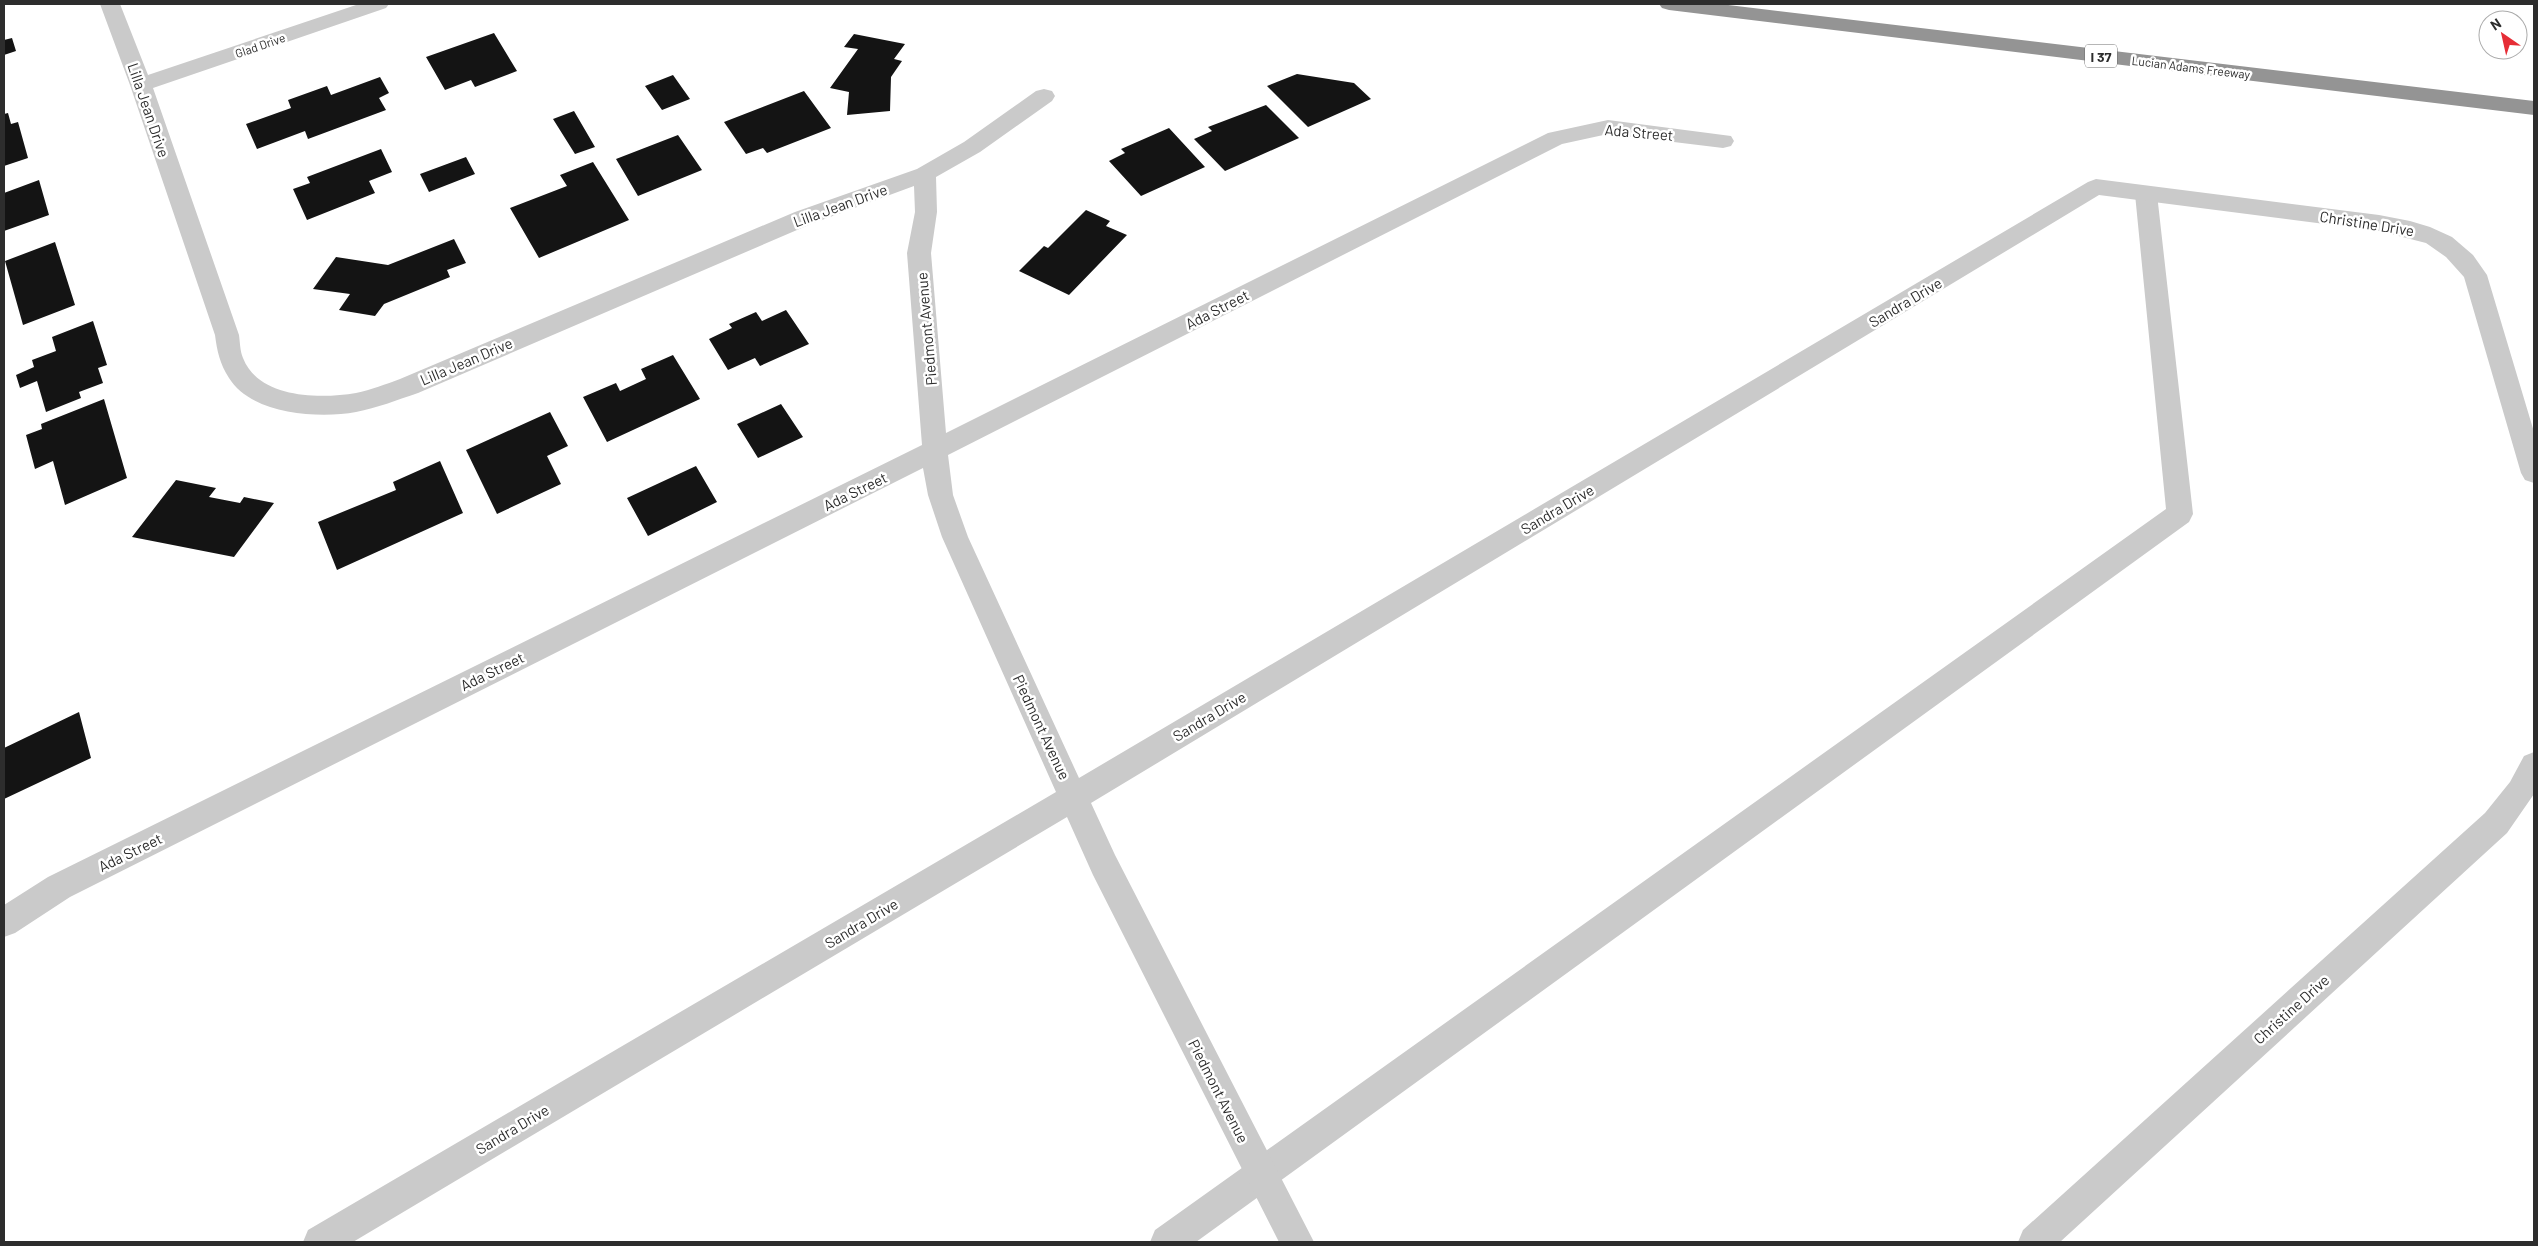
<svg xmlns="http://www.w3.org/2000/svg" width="2538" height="1246" viewBox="0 0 2538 1246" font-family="Barlow,sans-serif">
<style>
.building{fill:#141414}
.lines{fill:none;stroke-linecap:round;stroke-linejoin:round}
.lane{fill:#cacaca;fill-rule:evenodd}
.street{fill:#cacaca;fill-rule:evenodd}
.highway{fill:#949494;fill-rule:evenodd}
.labels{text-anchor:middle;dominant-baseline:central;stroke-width:5;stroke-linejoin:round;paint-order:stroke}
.far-street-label{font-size:12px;fill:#2d2d2d;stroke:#fff}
.shield{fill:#fff;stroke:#6c6c6c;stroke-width:1}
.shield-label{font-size:14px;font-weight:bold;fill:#2d2d2d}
.street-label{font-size:15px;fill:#2d2d2d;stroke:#fff}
</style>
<rect width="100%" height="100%" fill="#fff"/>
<path class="building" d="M494 33 517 71 475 87 471 80 445 90 426 57Z
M854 34 905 44 894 59 902 61 891 77 890 111 847 115 849 92 830 88 858 49 844 47Z
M12 38 16 51 4 55V40Z
M1297 74 1354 83 1371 99 1308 127 1267 86Z
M673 75 690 99 662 110 645 86Z
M380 77 389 93 379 98 386 110 308 139 305 131 257 149 246 124 291 108 288 100 327 86 331 95Z
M804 91 831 128 767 153 763 148 746 154 724 122Z
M1266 105 1299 138 1225 171 1194 139 1212 131 1208 127Z
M574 111 595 147 575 154 553 119Z
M8 113 11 124 18 122 28 158 4 166V114Z
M1169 128 1205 167 1141 196 1109 161 1125 153 1121 149Z
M678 135 702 170 638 196 616 159Z
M381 149 392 172 369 181 375 193 307 220 293 189 310 183 307 177Z
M466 157 475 174 429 192 420 174Z
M593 162 629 220 539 258 510 208 567 186 560 175Z
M39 180 49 215 4 231V193Z
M1086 210 1110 221 1106 226 1127 235 1069 295 1019 271 1044 246 1048 248Z
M454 239 466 263 447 270 450 277 384 304 375 316 339 310 350 294 313 289 336 257 388 265Z
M55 242 75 305 23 325 5 261Z
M786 310 809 344 760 366 755 358 728 370 709 339 732 328 729 324 756 312 762 321Z
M93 321 107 365 98 368 103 383 79 392 81 398 46 412 37 381 20 388 16 375 34 367 32 360 56 351 52 337Z
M673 355 700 399 607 442 583 397 616 383 620 391 646 379 641 369Z
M104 399 127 478 65 505 53 461 35 469 26 435 42 429 41 424Z
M781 404 803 437 758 458 737 424Z
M550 412 568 446 547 456 561 484 497 514 466 450Z
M440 461 463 513 337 570 318 522 396 490 393 482Z
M696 466 717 502 648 536 627 498Z
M176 480 216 488 209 497 240 503 244 497 274 503 234 557 132 537Z
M79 712 91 758 4 799V748Z"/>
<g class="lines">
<path class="lane" d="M2146 186 2154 188 2157 194 2193 514 2189 522 1196 1242H1150L1155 1230 2166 509 2135 194 2138 188Z"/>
<path class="street" d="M100 4H120L148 75 359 4H389L386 8 153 88 239 335C240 342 240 351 243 358 259 399 320 399 356 393 371 390 386 384 400 379L795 212 917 169 964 142 1036 91 1044 89 1052 91 1055 96 1052 101 980 152 936 177 937 212 931 253 946 433 1548 133 1608 120 1731 136 1734 141 1731 146 1723 148 1608 134 1562 144 948 455 953 495 968 537 1079 778 2088 182 2096 179 2379 215 2410 221 2430 227 2452 237 2473 255 2487 275 2534 432V483L2525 480 2521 473 2464 277 2446 257 2426 243 2379 231 2099 195 1091 803 1115 855 1314 1242H1279L1093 875 1067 817 353 1242H303L308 1230 1056 792 942 537 928 495 923 468 70 897 15 933 4 937V905L48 877 922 445 907 253 915 212 914 186 811 224 418 393C397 400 377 408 356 412 318 419 251 414 229 378 220 364 217 351 215 335L130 85Z
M2534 752V794L2507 833 2060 1242H2018L2023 1230 2485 813 2510 782 2524 756Z"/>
<path class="highway" d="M1659 4H1720L2534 101V115L1669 10 1662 8Z"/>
</g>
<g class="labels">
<g class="far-street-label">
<text transform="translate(260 45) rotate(-19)">Glad Drive</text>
<text transform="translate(2191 67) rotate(7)">Lucian Adams Freeway</text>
</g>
<rect class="shield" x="2085" y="44.5" width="32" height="23" rx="4"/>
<g class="shield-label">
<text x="2101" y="56">I 37</text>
</g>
<g class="street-label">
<text transform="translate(149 110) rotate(71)">Lilla Jean Drive</text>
<text transform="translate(1639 132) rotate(5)">Ada Street</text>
<text transform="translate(840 205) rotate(-20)">Lilla Jean Drive</text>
<text transform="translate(2367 223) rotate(9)">Christine Drive</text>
<text transform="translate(1905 302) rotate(-31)">Sandra Drive</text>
<text transform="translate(1217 309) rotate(-27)">Ada Street</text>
<text transform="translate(926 329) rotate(-95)">Piedmont Avenue</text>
<text transform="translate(466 361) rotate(-23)">Lilla Jean Drive</text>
<text transform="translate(855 491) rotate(-26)">Ada Street</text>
<text transform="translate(1557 509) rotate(-31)">Sandra Drive</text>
<text transform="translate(492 671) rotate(-26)">Ada Street</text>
<text transform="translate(1209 716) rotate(-31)">Sandra Drive</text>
<text transform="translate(1042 727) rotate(65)">Piedmont Avenue</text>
<text transform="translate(130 852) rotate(-26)">Ada Street</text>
<text transform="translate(861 923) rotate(-31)">Sandra Drive</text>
<text transform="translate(2291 1009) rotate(-42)">Christine Drive</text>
<text transform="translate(1219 1091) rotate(63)">Piedmont Avenue</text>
<text transform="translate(512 1129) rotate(-31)">Sandra Drive</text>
</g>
</g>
<rect width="2538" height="1246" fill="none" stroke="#2d2d2d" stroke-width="10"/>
<g transform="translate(2503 35) rotate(326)"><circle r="24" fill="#ffffff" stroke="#ababab"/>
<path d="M0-4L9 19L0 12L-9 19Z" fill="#e62d36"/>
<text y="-8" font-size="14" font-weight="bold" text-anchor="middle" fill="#2d2d2d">N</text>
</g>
</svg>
